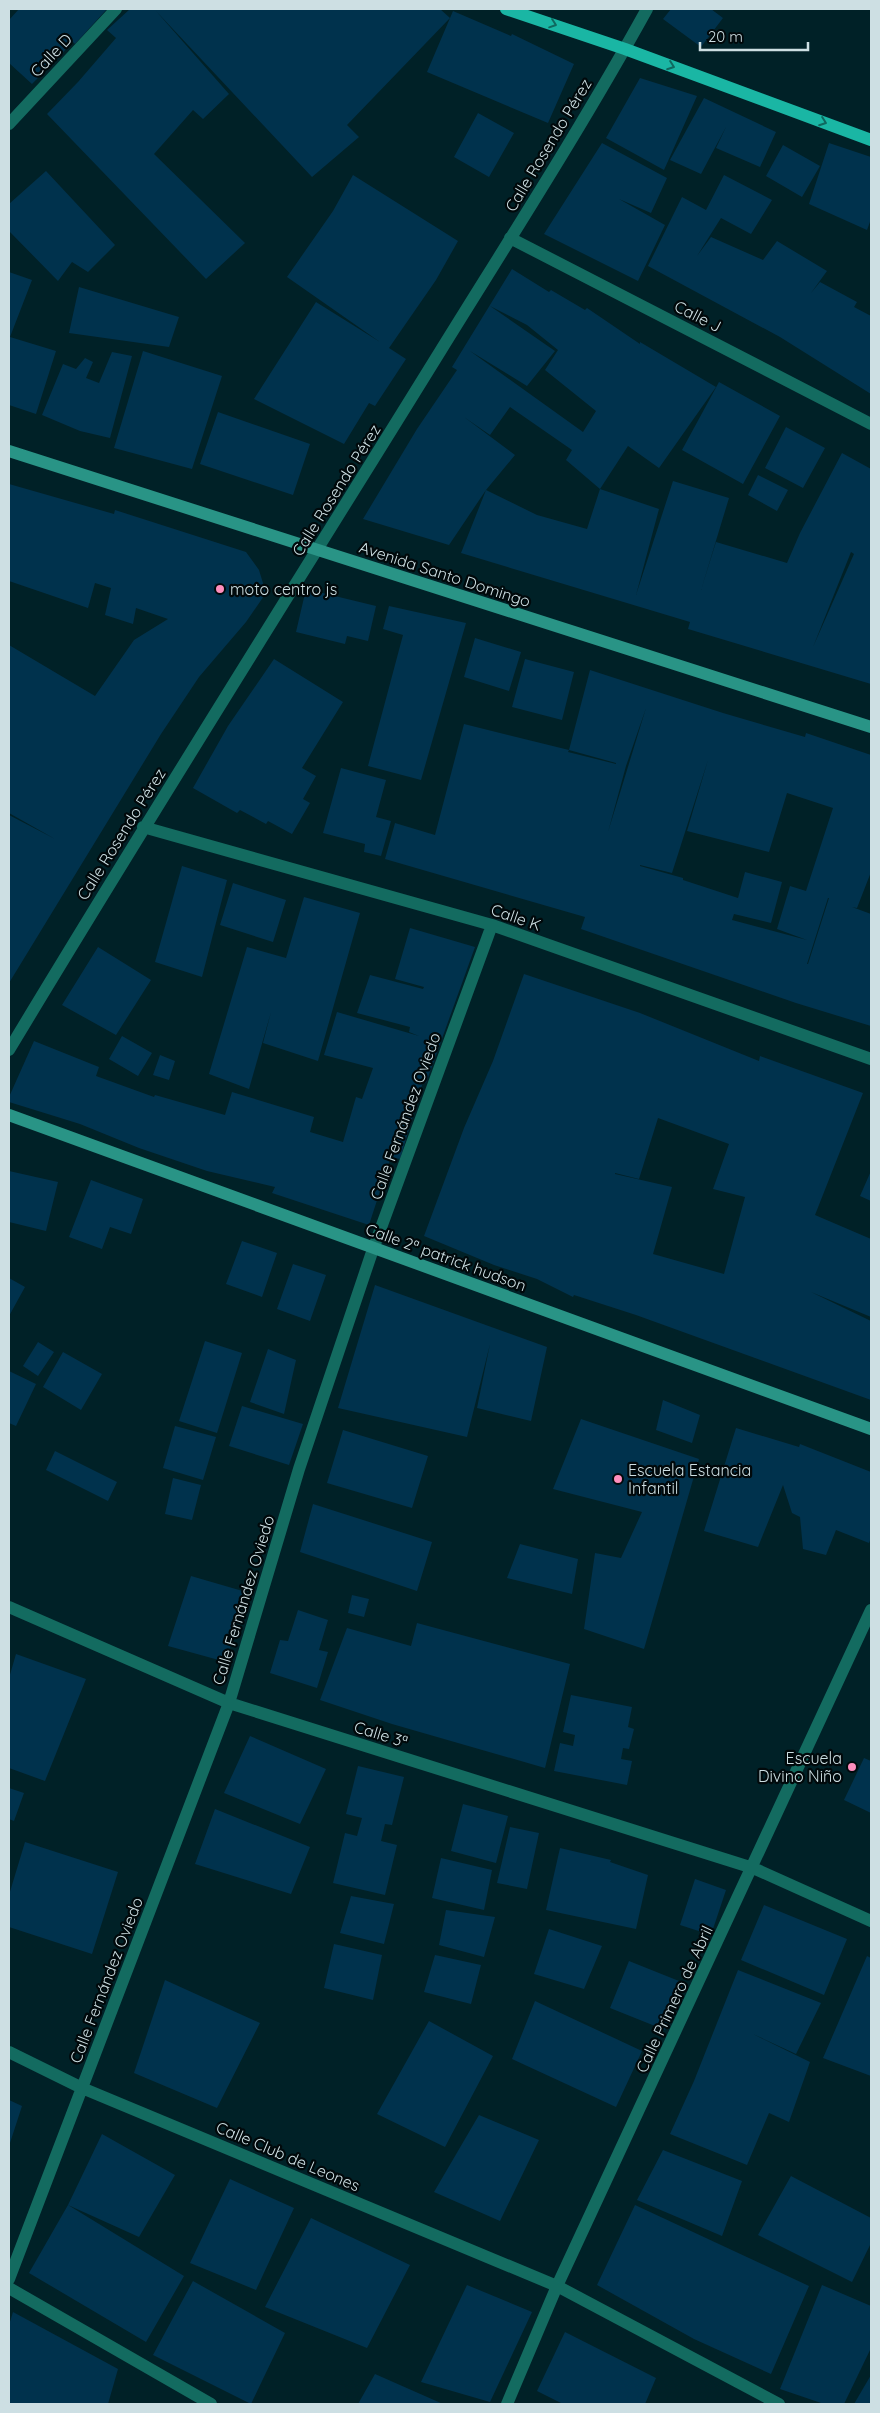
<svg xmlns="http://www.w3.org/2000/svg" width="880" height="2413" viewBox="0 0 880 2413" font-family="Quicksand,sans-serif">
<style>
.building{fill:#00324d;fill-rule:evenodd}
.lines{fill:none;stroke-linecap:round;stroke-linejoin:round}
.minor{stroke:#136b60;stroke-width:12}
.secondary{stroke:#299486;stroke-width:12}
.primary{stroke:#1ab6a4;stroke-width:12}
.oneway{stroke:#0f685f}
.poi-dot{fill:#fe8ebd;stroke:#01090b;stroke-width:2}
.labels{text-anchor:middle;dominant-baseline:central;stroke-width:4.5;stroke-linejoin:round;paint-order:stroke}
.street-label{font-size:16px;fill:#cddfe3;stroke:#01090b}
.poi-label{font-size:16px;fill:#cddfe3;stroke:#01090b;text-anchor:start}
</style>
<rect width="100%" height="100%" fill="#002127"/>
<path class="building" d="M19 9H107L75 44 73 42 32 84 9 63V20Z
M130 9H440L450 18 347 125 359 137 312 177 156 11 229 94 203 119 193 110 154 154 245 243 206 279 47 114 78 82 116 38 107 30Z
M671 9H711L723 18 701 47 663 19Z
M453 11 511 36 512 34 574 64 548 123 427 72Z
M640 78 697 96 664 170 606 138Z
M704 98 776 132 760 167 716 148 726 127 701 174 670 160Z
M478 113 514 133 489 177 454 157Z
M602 143 667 178 651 213 619 199 665 225 638 281 544 234Z
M829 143 871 157V219L867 230 809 204Z
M783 145 820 166 802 197 766 176Z
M46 171 115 245 88 272 72 262 58 281 9 231V204Z
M353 175 458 241 436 280 389 348 406 359 375 406 369 403 344 444 254 399 316 302 380 342 287 277 333 211Z
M724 175 772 200 751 234 721 218 697 256 711 237 763 260 777 241 827 271 811 293 820 282 857 302 854 307 871 316V394L780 337 648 266 682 197 706 210Z
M512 269 549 292 551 290 585 310 587 308 640 344V342L716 387 659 468 628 446 600 489 566 460 572 450 510 407 490 435 464 417 515 455 486 490 537 515 587 529 600 489 659 509 636 595 673 481 729 498 701 590 716 542 787 563 800 533 842 453 871 469V684L688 629 690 622 461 553 486 490 449 545 363 519 417 429 457 370 452 367ZM490 306 527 325 558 350 545 370 596 411 583 432 470 351 527 386 555 351ZM851 552 854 554 813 647Z
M9 272 32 280 10 337 56 351 36 414 9 405Z
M79 287 179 317 169 347 69 333Z
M143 351 222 376 192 469 114 448Z
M112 352 132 356 110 438 80 431 42 415 63 364 76 369 85 358 93 362 86 378 99 383Z
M719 382 780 416 743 484 682 450Z
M218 412 310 444 293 495 200 464Z
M786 427 825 448 803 488 765 468Z
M758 475 788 490 777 511 748 495Z
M9 484 114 514 115 510 246 552 259 570 266 593 246 622 199 677 161 734 9 983V815L55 839 9 813V645L95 696 134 640 168 619 136 608 133 624 105 615 111 588 95 583 88 608 9 581Z
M306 589 376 606 368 641 347 636 345 644 296 632Z
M389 606 466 623 421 780 368 766 403 635 383 629Z
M475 638 521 652 509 691 464 677Z
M274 659 343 702 302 768 316 776 303 799 310 803 292 834 268 821 266 824 240 810 237 813 193 788 228 726Z
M525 659 574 672 562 720 512 707Z
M590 670 723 713 805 737 806 733 871 755V872L857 908 852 907 871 914V1026L796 1003 581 929 585 917 385 859 395 823 435 835 464 724 569 750ZM646 708 608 832 626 766ZM569 750 616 763V764L568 752ZM708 760 687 831 769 852 787 793 833 808 806 891 790 886 777 929 807 940 732 920 734 914 771 923 782 882 745 872 738 898 683 880V878L640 866V865L672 873ZM828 898H829L808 964H807Z
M341 768 386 780 376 817 391 821 381 856 364 852 365 844 323 833Z
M182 866 227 880 202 977 155 962Z
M233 883 286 900 273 942 220 925Z
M304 897 360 913 318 1061 263 1043 271 1012 249 1089 209 1074 247 947 286 958Z
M410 928 475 947 426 1083 423 1082 400 1159 391 1157 369 1225 272 1193 275 1187 207 1171 139 1148 80 1124 9 1102V1097L34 1041 99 1067 96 1076 154 1097 155 1095 225 1115 232 1092 314 1117 310 1132 343 1142 356 1097 362 1099 373 1068 324 1055 337 1012 419 1036 409 1032 410 1027 357 1013 370 975 423 989 424 987 395 979Z
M98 947 151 980 116 1035 62 1005Z
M524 974 640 1013 759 1061 760 1056 863 1093 815 1215 871 1239V1317L811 1292 871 1321V1400L636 1315 574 1295 573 1297 537 1279 494 1265 424 1236 464 1128 493 1061ZM658 1118 729 1144 713 1189 745 1197 724 1274 653 1254 672 1187 615 1174V1173L639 1179Z
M122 1036 152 1053 138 1076 109 1059Z
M160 1055 175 1061 169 1080 153 1075Z
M9 1171 58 1182 46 1231 9 1222Z
M871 1171V1201L860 1196Z
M91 1180 143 1199 131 1234 110 1227 102 1249 69 1237Z
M242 1241 277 1253 262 1297 226 1284Z
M293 1264 326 1275 310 1321 277 1309Z
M9 1278 25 1287 9 1316Z
M375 1285 547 1347 531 1421 477 1408 490 1344 467 1437 338 1408Z
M205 1341 242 1353 217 1433 179 1421Z
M38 1342 54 1352 38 1376 23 1366Z
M268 1349 296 1360 284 1414 250 1402Z
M63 1352 102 1374 81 1410 43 1387Z
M9 1371 36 1384 16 1426 9 1423Z
M663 1400 700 1415 692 1443 656 1430Z
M242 1406 303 1424 289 1465 229 1446Z
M581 1419 699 1459 644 1649 584 1629 595 1553 621 1558 642 1512 553 1489Z
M175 1426 216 1437 203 1480 163 1468Z
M736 1428 799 1447 800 1444 871 1472V1538L869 1543 836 1530 826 1555 803 1549 800 1517 792 1513 783 1485 758 1547 704 1531Z
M343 1430 428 1456 412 1508 327 1483Z
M55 1451 117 1482 108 1501 46 1470Z
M173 1478 201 1485 192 1520 165 1514Z
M313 1504 432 1542 417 1591 300 1552Z
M520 1544 578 1559 572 1594 507 1578Z
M191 1576 246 1592 226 1662 168 1646Z
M352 1595 369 1599 364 1617 348 1613Z
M298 1610 328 1620 319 1650 328 1652 317 1688 270 1673 280 1640 288 1641Z
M417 1623 570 1664 545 1768 392 1724 320 1700 347 1628 411 1646Z
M16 1654 86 1679 45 1781 9 1768V1678Z
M571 1695 632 1707 628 1727 634 1729 629 1749 623 1748 621 1759 632 1761 627 1785 554 1771 560 1743 573 1746 575 1735 563 1732Z
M250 1736 326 1769 300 1824 224 1793Z
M864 1758 871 1761V1813L844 1800Z
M358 1766 404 1777 392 1825 385 1824 381 1841 397 1845 385 1895 333 1883 345 1833 357 1836 362 1818 346 1814Z
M9 1788 24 1793 14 1821 9 1819Z
M463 1804 508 1816 496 1863 451 1851Z
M215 1809 310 1847 291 1894 195 1864Z
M510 1827 539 1833 527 1889 497 1883Z
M25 1842 118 1872 92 1954 9 1927V1895Z
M560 1848 611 1860 610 1862 648 1875 636 1929 546 1910Z
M441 1858 492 1870 484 1910 432 1898Z
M695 1879 726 1890 711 1935 680 1925Z
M351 1896 394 1904 384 1944 340 1933Z
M764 1905 847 1939 824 1995 741 1960Z
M446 1910 495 1917 484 1957 439 1945Z
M549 1929 602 1946 584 1989 534 1974Z
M334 1944 382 1955 373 2000 324 1988Z
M435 1955 481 1965 471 2004 424 1992Z
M867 1956 871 1958V2076L823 2058Z
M629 1961 684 1983 665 2030 610 2008Z
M738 1970 821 2003 796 2054 753 2034 810 2062 789 2122 769 2113 747 2165 670 2134 694 2081Z
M165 1980 260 2023 217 2108 134 2073Z
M535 2001 642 2051 616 2107 512 2059Z
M429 2021 493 2056 445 2147 377 2114Z
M9 2100 22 2106 9 2146Z
M479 2115 539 2140 500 2221 434 2192Z
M102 2134 175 2175 139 2237 68 2205 184 2276 146 2342 29 2273 68 2205Z
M663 2150 742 2181 722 2236 637 2200Z
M791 2176 871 2218V2243L852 2282 758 2235Z
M230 2179 294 2208 256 2290 190 2263Z
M635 2205 809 2286 771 2374 694 2339 597 2285Z
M311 2218 410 2265 367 2348 265 2307Z
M193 2281 285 2333 251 2404 153 2355Z
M467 2285 532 2312 490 2402 421 2382Z
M822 2285 871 2306V2348L844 2404H824L780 2389Z
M13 2312 118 2369 108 2404H9V2325Z
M565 2332 656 2378 645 2404H563L537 2391Z
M375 2374 443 2404H358Z
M871 2375V2404H854Z"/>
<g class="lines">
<path class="minor" d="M9 124 116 9
M510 238 871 424
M143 827 492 925 871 1059
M9 1050C150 815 297 583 441 350 511 237 583 125 647 9
M9 1607 229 1703 753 1868 871 1921
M9 2052 82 2088 557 2286 779 2404
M9 2279 229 1703 299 1469 371 1255 492 925
M9 2288 211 2404
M507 2404 557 2286 871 1610"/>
<path class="secondary" d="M9 451 871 727
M9 1115 871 1429"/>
<path class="primary" d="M506 9 625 49 871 140"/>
</g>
<defs><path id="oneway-chevron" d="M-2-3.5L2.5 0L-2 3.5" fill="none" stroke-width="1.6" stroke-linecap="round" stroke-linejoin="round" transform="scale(1.25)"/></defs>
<g class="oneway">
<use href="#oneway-chevron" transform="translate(553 24) rotate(19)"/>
<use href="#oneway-chevron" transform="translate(671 66) rotate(20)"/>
<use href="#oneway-chevron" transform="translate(823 122) rotate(20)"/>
</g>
<g class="poi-dot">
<circle cx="220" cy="589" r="5"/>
<circle cx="618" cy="1479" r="5"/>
<circle cx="852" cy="1767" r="5"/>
</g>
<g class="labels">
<g class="street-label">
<text transform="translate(51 55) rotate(-47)">Calle D</text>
<text transform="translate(548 145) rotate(-59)">Calle Rosendo Pérez</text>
<text transform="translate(698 316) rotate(27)">Calle J</text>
<text transform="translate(336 490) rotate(-58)">Calle Rosendo Pérez</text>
<text transform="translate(445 574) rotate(18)">Avenida Santo Domingo</text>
<text transform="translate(121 834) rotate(-58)">Calle Rosendo Pérez</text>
<text transform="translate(516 917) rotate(19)">Calle K</text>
<text transform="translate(405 1116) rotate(-70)">Calle Fernández Oviedo</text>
<text transform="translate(446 1257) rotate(20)">Calle 2ª patrick hudson</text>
<text transform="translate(243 1600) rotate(-73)">Calle Fernández Oviedo</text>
<text transform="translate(381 1734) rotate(17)">Calle 3ª</text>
<text transform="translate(106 1980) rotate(-69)">Calle Fernández Oviedo</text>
<text transform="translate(674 1999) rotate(-65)">Calle Primero de Abril</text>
<text transform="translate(288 2156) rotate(23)">Calle Club de Leones</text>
</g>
<g class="poi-label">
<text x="230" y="589">moto centro js</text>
<text x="628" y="1470">Escuela Estancia<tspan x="628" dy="18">Infantil</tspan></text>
<text x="842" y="1758" text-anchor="end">Escuela<tspan x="842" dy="18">Divino Niño</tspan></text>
</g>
</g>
<rect width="880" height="2413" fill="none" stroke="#cddfe3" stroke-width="20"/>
<path d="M700 42v8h108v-8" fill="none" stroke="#cddfe3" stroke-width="2.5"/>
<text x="708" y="42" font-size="15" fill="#cddfe3" stroke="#01090b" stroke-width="4" paint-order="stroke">20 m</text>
</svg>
